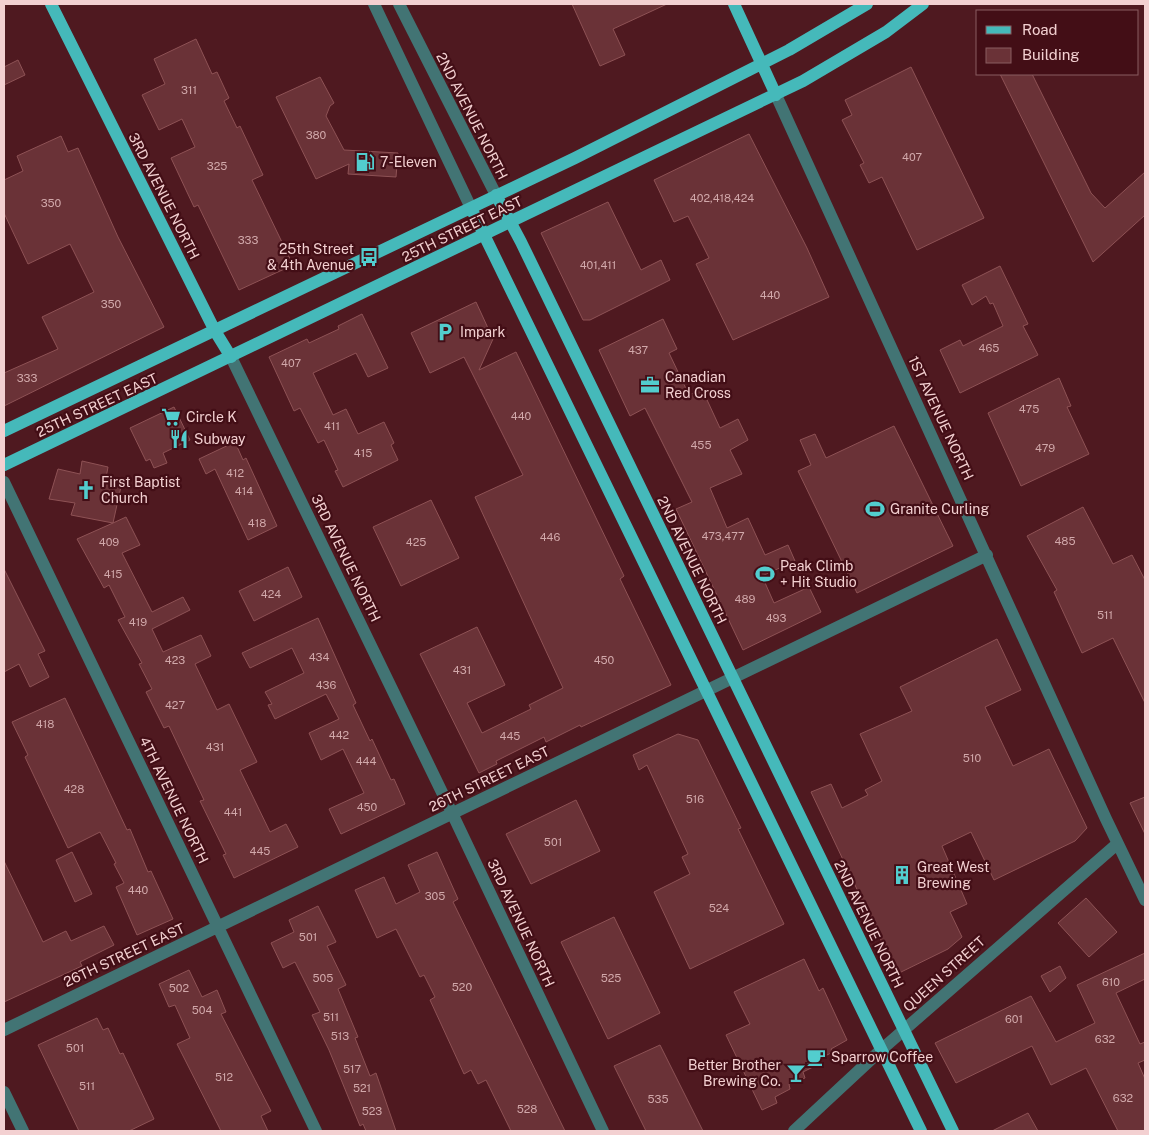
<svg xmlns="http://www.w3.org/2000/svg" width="1149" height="1135" viewBox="0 0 1149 1135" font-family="'Public Sans',sans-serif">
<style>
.building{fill:#6a3237;stroke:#8e5255}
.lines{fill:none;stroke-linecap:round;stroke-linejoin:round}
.minor{stroke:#427474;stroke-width:12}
.major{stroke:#45b9ba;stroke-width:12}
.labels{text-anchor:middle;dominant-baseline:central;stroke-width:4.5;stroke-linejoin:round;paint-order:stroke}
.number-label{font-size:11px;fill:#d1a8aa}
.street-label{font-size:14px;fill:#f3d0d1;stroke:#430e16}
.poi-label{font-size:14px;fill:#f3d0d1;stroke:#430e16;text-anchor:start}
</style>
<rect width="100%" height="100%" fill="#4f1920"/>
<path class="building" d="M572 4H667L613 29 625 55 600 66Z
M196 39 212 74 217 72 229 98 224 101 237 128 240 126 263 175 252 180 293 265 239 290 198 205 194 207 171 158 195 147 182 119 159 130 142 95 165 84 154 59Z
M18 60 25 75 4 85V67Z
M911 67 984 218 917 250 882 177 869 183 860 165 864 163 842 120 852 115 845 100Z
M1000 74H1032L1091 193 1105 208 1145 172V215L1093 262Z
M320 77 334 103 330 106 326 116 344 150 398 153 396 177 348 174 349 164 316 179 276 97Z
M749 134 807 248 829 297 733 340 696 264 709 258 688 216 674 222 654 180Z
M61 136 68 152 78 148 118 237 164 327 4 406V373L58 349 42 317 94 292 70 244 28 264 4 213V180L23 171 17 156Z
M608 202 641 270 661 260 670 280 590 320H583L541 233Z
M1000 266 1028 324 1023 326 1038 355 960 393 940 350 960 340 963 346 1003 326 993 303 990 304 986 296 972 305 962 285Z
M476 302 493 339 479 370 516 352 624 576 620 579 671 685 581 727 580 725 546 742 544 737 496 761 497 764 479 773 420 654 477 627 505 685 467 703 482 733 531 709 529 705 563 688 475 497 523 475 464 357 430 373 411 333Z
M362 314 388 368 368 377 356 353 313 373 333 415 346 409 358 434 384 422 394 443 391 445 398 460 343 487 335 471 338 470 324 440 318 443 300 408 294 411 269 357 307 339 309 343 339 329 338 326Z
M663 319 677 349 669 353 689 395 702 389 720 428 738 419 748 440 730 450 742 474 710 488 727 528 748 518 765 555 788 545 795 561 762 576 774 603 809 587 821 612 743 650 676 509 692 502 645 408 630 416 599 350Z
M1059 378 1071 406 1067 407 1089 454 1021 486 988 413Z
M174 407 190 440 163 453 167 463 154 468 150 459 146 461 130 428Z
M894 426 953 546 857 593 798 471 811 465 800 440 815 434 826 458Z
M235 442 243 460 246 458 277 526 248 540 215 469 206 474 199 459Z
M82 461 108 467 106 478 122 482 113 523 126 517 140 545 122 553 152 612 183 597 190 610 152 629 163 652 201 635 211 656 195 664 217 710 229 704 257 762 240 770 270 832 286 824 298 847 234 878 223 855 226 854 200 801 204 800 169 726 164 728 146 692 152 689 139 664 142 663 118 620 125 617 109 585 104 588 77 539 113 523 71 515 75 503 49 499 58 469 80 474Z
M431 500 459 558 401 586 373 527Z
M1083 507 1113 564 1132 555 1145 580V703L1113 638 1082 653 1054 592 1057 590 1027 536Z
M288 567 302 597 254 621 239 591Z
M4 569 45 651 38 654 49 677 30 687 19 664 4 672Z
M318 618 356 703 353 705 370 741 372 739 391 780 394 779 405 804 341 834 329 809 364 793 343 749 321 760 309 733 339 719 326 694 275 719 268 705 272 704 265 692 304 673 292 648 250 668 242 653Z
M997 639 1021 690 985 707 1013 766 1049 749 1087 828 1075 841 994 880 971 832 942 846 967 904 950 912 962 937 948 949 897 974 811 792 831 784 842 808 868 795 865 790 882 781 860 734 912 711 900 687Z
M65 698 127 830 130 829 148 872 151 871 173 919 137 935 116 887 124 883 114 864 116 863 100 832 68 848 25 757 28 755 12 722Z
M678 734 698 740 741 828 738 829 784 924 690 969 654 892 690 874 682 857 688 854 647 765 639 770 633 755Z
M1145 797V834L1130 803Z
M576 800 600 851 531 884 506 834Z
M72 852 92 894 75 902 56 860Z
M437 852 458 899 453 902 565 1131H511L486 1080 478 1084 471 1070 464 1074 430 1000 435 997 424 975 420 977 396 929 377 938 355 890 384 877 396 904 420 892 408 865Z
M4 861 43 942 66 931 71 941 104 926 114 945 80 962 82 966 4 1002Z
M1086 898 1117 932 1089 957 1058 923Z
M318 906 336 942 327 946 346 985 338 989 358 1037 355 1038 370 1076 376 1073 396 1131H366L363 1124 360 1126 329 1050 312 1015 320 1012 295 962 283 968 271 943 294 932 289 920Z
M614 917 660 1013 608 1039 561 942Z
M1145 953V979L1116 993 1140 1044 1145 1042V1060L1138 1063 1145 1079V1131H1118L1086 1068 1051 1085 1032 1046 956 1083 935 1043 1031 996 1056 1042 1095 1023 1077 985Z
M804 959 819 991 823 988 847 1040 831 1049 833 1052 817 1060 819 1064 803 1072 805 1078 789 1084 790 1089 775 1097 777 1103 762 1110 726 1035 750 1024 734 992Z
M1060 966 1066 978 1050 992 1041 976Z
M189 970 202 997 217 990 226 1012 221 1014 271 1111 261 1116 268 1131H221L177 1044 190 1038 175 1005 169 1007 159 984Z
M97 1018 103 1030 108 1028 120 1054 123 1053 154 1119 129 1131H79L38 1045Z
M660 1045 703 1131H646L614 1066Z
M1028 1113 1038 1131H992Z"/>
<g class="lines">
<path class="minor" d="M374 4 471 208
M399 4 496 195
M776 95 1106 819 1145 900
M231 357 452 813 603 1131
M4 482 316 1131
M4 1030 987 555
M4 1092 23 1131
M794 1131 881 1050 1117 844"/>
<path class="major" d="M51 4 215 331 231 357
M734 4 776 95
M496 195 521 242 953 1131
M471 208 921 1131
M4 431 575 158 789 50 867 4
M4 465 803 81 886 32 923 4"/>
</g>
<defs>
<g id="fuel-bare" transform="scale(1.5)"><path d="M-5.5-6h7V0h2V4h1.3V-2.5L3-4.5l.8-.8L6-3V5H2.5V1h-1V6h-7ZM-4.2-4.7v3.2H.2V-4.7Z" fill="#52cdce" stroke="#430e16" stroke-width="2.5" paint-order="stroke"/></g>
<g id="bus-bare" transform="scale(1.5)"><path d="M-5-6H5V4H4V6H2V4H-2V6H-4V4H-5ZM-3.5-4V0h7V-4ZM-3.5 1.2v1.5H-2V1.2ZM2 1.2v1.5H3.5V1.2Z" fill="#52cdce" stroke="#430e16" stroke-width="2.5" paint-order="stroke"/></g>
<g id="parking-bare" transform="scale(1.5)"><path d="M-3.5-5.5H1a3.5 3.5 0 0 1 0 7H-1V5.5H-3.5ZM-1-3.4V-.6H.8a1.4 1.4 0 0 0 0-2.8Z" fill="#52cdce" stroke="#430e16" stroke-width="2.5" paint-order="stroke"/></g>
<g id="office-bare" transform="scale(1.5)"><path d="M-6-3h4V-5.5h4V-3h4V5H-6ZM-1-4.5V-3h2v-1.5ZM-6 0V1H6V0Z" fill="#52cdce" stroke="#430e16" stroke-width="2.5" paint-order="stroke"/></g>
<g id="supermarket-bare" transform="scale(1.5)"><path d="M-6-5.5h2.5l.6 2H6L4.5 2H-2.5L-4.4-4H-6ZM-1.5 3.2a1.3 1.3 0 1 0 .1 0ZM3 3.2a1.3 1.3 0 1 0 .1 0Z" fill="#52cdce" stroke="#430e16" stroke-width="2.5" paint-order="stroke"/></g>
<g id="restaurant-bare" transform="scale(1.5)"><path d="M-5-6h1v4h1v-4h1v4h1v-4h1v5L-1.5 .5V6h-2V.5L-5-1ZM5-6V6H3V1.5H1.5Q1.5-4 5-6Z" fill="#52cdce" stroke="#430e16" stroke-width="2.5" paint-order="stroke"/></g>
<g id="church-bare" transform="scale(1.5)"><path d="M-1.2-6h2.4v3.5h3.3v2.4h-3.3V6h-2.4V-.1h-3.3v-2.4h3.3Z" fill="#52cdce" stroke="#430e16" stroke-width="2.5" paint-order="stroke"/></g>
<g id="stadium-bare" transform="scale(1.5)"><path d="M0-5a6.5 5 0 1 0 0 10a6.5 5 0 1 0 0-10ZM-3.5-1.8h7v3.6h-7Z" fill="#52cdce" stroke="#430e16" stroke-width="2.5" paint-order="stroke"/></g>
<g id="building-bare" transform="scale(1.5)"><path d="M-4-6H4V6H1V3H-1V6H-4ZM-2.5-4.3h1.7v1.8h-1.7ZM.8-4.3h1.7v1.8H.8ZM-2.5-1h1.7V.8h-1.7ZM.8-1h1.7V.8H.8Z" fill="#52cdce" stroke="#430e16" stroke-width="2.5" paint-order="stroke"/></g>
<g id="cafe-bare" transform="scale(1.5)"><path d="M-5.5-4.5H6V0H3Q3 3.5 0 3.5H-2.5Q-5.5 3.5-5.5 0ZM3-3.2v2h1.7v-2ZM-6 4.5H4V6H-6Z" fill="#52cdce" stroke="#430e16" stroke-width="2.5" paint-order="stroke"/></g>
<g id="bar-bare" transform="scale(1.5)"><path d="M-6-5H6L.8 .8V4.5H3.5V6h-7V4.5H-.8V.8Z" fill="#52cdce" stroke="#430e16" stroke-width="2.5" paint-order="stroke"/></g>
</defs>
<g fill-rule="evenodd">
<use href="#fuel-bare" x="365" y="162"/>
<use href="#bus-bare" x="369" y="257"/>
<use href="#parking-bare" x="445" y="332"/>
<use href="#office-bare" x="650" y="385"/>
<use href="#supermarket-bare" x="171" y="417"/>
<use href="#restaurant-bare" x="179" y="439"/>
<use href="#church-bare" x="86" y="490"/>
<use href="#stadium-bare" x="875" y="509"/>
<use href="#stadium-bare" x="765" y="574"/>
<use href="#building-bare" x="902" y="875"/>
<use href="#cafe-bare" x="816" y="1057"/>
<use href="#bar-bare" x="796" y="1073"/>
</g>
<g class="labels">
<g class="number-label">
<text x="189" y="90">311</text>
<text x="316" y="135">380</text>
<text x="912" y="157">407</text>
<text x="217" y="166">325</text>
<text x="722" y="198">402,418,424</text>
<text x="51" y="203">350</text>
<text x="248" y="240">333</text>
<text x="598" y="265">401,411</text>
<text x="770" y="295">440</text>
<text x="111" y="304">350</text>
<text x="989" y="348">465</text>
<text x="638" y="350">437</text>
<text x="291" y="363">407</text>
<text x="27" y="378">333</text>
<text x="1029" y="409">475</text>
<text x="521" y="416">440</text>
<text x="332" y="426">411</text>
<text x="701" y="445">455</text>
<text x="1045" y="448">479</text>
<text x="363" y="453">415</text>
<text x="235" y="473">412</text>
<text x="244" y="491">414</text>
<text x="257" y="523">418</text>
<text x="723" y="536">473,477</text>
<text x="550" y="537">446</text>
<text x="1065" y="541">485</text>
<text x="109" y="542">409</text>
<text x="416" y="542">425</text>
<text x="113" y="574">415</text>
<text x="271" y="594">424</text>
<text x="745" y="599">489</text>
<text x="1105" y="615">511</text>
<text x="776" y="618">493</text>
<text x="138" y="622">419</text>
<text x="319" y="657">434</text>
<text x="175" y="660">423</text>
<text x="604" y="660">450</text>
<text x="462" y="670">431</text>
<text x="326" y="685">436</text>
<text x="175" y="705">427</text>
<text x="45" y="724">418</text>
<text x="339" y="735">442</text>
<text x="510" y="736">445</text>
<text x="215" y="747">431</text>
<text x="972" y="758">510</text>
<text x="366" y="761">444</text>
<text x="74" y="789">428</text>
<text x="695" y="799">516</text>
<text x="367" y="807">450</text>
<text x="233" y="812">441</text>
<text x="553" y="842">501</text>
<text x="260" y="851">445</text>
<text x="138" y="890">440</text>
<text x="435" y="896">305</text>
<text x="719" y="908">524</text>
<text x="308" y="937">501</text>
<text x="323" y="978">505</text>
<text x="611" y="978">525</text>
<text x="1111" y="982">610</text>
<text x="462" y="987">520</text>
<text x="179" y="988">502</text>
<text x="202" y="1010">504</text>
<text x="331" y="1017">511</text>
<text x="1014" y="1019">601</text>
<text x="340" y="1036">513</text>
<text x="1105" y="1039">632</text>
<text x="75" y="1048">501</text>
<text x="352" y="1069">517</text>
<text x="224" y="1077">512</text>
<text x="87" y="1086">511</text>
<text x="362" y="1088">521</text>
<text x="1123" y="1098">632</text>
<text x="658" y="1099">535</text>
<text x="527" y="1109">528</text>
<text x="372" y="1111">523</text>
</g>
<g class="street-label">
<text transform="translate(472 116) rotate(63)">2ND AVENUE NORTH</text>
<text transform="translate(164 196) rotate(63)">3RD AVENUE NORTH</text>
<text transform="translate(462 229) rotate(-26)">25TH STREET EAST</text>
<text transform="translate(97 405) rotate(-25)">25TH STREET EAST</text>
<text transform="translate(941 418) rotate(65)">1ST AVENUE NORTH</text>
<text transform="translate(346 558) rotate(64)">3RD AVENUE NORTH</text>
<text transform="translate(692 560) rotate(64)">2ND AVENUE NORTH</text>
<text transform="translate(489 779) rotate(-26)">26TH STREET EAST</text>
<text transform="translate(174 800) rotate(64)">4TH AVENUE NORTH</text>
<text transform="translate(521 923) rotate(65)">3RD AVENUE NORTH</text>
<text transform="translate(869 924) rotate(64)">2ND AVENUE NORTH</text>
<text transform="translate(124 955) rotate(-25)">26TH STREET EAST</text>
<text transform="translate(944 974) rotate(-42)">QUEEN STREET</text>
</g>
<g class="poi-label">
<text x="380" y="162">7-Eleven</text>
<text x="354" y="249" text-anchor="end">25th Street<tspan x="354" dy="16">&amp; 4th Avenue</tspan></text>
<text x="460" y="332">Impark</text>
<text x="665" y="377">Canadian<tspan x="665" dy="16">Red Cross</tspan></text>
<text x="186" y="417">Circle K</text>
<text x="194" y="439">Subway</text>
<text x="101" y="482">First Baptist<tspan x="101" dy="16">Church</tspan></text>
<text x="890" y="509">Granite Curling</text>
<text x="780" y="566">Peak Climb<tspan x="780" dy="16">+ Hit Studio</tspan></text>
<text x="917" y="867">Great West<tspan x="917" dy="16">Brewing</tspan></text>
<text x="831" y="1057">Sparrow Coffee</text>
<text x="781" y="1065" text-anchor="end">Better Brother<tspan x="781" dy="16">Brewing Co.</tspan></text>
</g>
</g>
<rect width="1149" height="1135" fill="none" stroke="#f3d0d1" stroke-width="10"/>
<rect x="976" y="10" width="162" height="65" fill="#430e16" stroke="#895c61"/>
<rect x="986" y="26" width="25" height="8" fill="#45b9ba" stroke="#895c61"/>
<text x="1022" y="35" font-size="15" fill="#f3d0d1">Road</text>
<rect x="986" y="48" width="25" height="15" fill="#6a3237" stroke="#895c61"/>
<text x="1022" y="60" font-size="15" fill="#f3d0d1">Building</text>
</svg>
